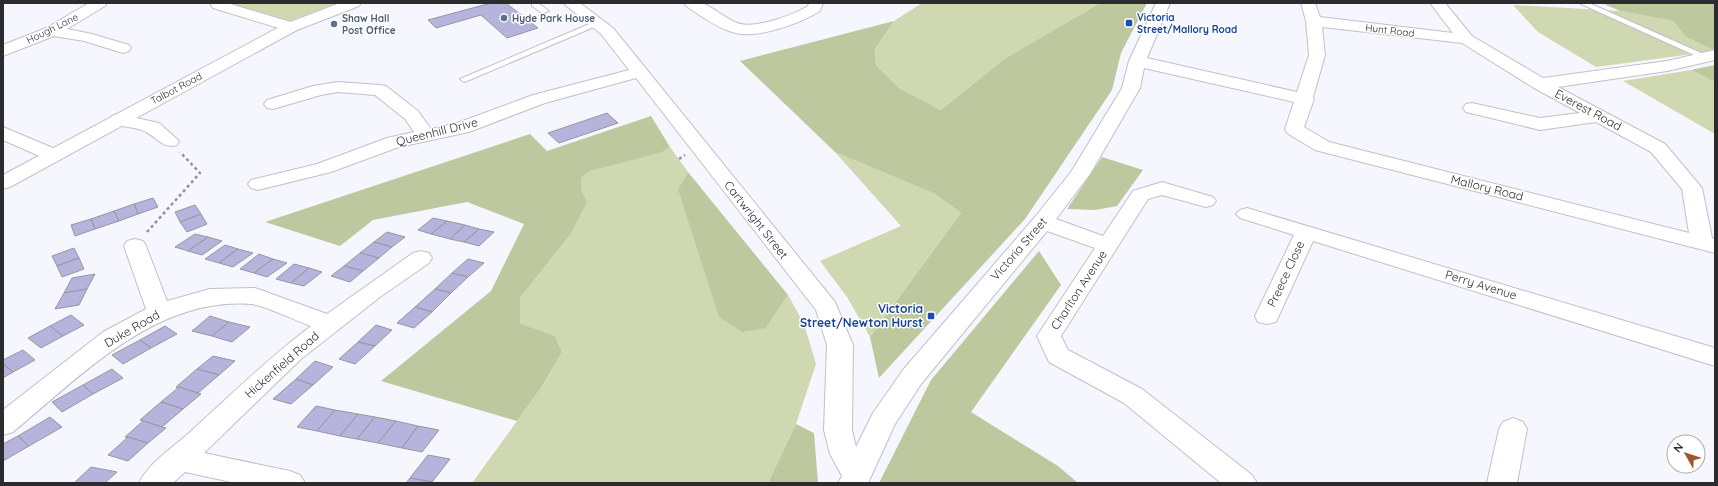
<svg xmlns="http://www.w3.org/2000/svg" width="1718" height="486" font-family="Quicksand,sans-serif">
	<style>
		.green { fill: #cfd8b1 }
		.forest { fill: #bec89f }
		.building { fill: #b6b3dc; stroke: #97979e }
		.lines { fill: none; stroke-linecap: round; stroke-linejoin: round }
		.lane-casing { stroke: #c1c0c8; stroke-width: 2 }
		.street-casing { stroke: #c1c0c8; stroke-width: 2 }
		.secondary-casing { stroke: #c1c0c8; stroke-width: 2 }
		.path { stroke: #919197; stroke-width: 2.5; stroke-dasharray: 3 3; stroke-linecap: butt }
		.lane { fill: #fff; fill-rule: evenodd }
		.street { fill: #fff; fill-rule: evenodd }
		.secondary { fill: #fff; fill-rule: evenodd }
		.service-dot { fill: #5c6f8a; stroke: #fff; stroke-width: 1.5 }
		.transit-dot { fill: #1a4fb4; stroke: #fff; stroke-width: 1.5 }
		.labels { text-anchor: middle; stroke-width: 3; stroke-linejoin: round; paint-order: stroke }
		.far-transit-label { font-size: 10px; font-weight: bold; fill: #164399; stroke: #fff; text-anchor: start }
		.far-service-label { font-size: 10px; font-weight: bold; fill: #4e5e75; stroke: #fff; text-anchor: start }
		.far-street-label { font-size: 10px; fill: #2c2c2f; stroke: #fff }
		.street-label { font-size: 12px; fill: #2c2c2f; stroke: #fff }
		.transit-label { font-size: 12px; font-weight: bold; fill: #164399; stroke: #fff; text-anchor: end }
	</style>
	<rect width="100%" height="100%" fill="#f6f6fe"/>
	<g class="green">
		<polygon points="228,3 337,3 290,21"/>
		<polygon points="922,3 1100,3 1004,59 941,110 899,88 876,65 875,49 894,21"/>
		<polygon points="1513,5 1620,11 1673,21 1686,37 1715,51 1596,67 1538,32"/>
		<polygon points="1691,70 1715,82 1715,134 1623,81"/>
		<polygon points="670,147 688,172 678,189 766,328 788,295 804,324 816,364 796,424 768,483 472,483 541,388 562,352 555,336 520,323 520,298 570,235 582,192 581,178 590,171 661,153"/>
		<polygon points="835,152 935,194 961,213 870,337 847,297 820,261 901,226"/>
	</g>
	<g class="forest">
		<polygon points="1100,3 1147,3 1121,53 1112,90 1025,219 879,378 870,337 961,213 935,194 835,152 740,61 894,21 875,49 876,65 899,88 941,110 1004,59"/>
		<polygon points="1602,3 1715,3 1715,51 1686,37 1673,21 1620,11"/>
		<polygon points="1715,65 1715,82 1691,70"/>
		<polygon points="651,116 670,147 661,153 590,171 581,178 582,192 587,202 570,235 520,298 520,323 555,336 562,352 541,388 517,421 381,381 491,291 524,224 467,202 373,220 340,246 265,222 530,134 547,151"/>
		<polygon points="1102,157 1143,170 1117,206 1095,210 1067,209"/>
		<polygon points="688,172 788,295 766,328 742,332 719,317 678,189"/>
		<polygon points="1039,251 1061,285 971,412 1058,466 1078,483 879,483 931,380"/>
		<polygon points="796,424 814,433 818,483 768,483"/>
	</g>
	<g class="building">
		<polygon points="491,3 506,3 538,28 507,38 481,15 436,28 428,20"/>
		<polygon points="607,113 618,123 559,143 548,133"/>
		<polygon points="153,198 158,207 138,214 134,204"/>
		<polygon points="134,204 138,214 119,221 114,211"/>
		<polygon points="195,205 201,214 180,222 175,212"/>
		<polygon points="114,211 119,221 95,229 91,219"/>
		<polygon points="201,214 207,224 187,232 180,222"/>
		<polygon points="433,218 447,221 431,234 418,230"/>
		<polygon points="91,219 95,229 75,236 71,225"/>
		<polygon points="447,221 465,225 450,239 431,234"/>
		<polygon points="465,225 479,229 464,242 450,239"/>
		<polygon points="479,229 494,232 479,246 464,242"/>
		<polygon points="387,232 405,237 392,247 374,242"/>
		<polygon points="195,234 208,237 188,251 175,247"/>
		<polygon points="208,237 222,241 202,255 188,251"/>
		<polygon points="374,242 392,247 379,258 360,253"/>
		<polygon points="225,245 238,249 219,263 205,259"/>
		<polygon points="74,248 79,258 57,266 52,256"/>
		<polygon points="238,249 253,253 233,267 219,263"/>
		<polygon points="360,253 379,258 363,271 344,266"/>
		<polygon points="259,254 273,259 254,273 240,269"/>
		<polygon points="79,258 84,269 62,277 57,266"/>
		<polygon points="273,259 287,263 267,277 254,273"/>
		<polygon points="468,259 484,263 468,277 452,273"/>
		<polygon points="294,264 309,268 291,283 276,279"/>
		<polygon points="344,266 363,271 350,282 331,276"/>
		<polygon points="309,268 322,272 304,286 291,283"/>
		<polygon points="452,273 468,277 451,293 435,289"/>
		<polygon points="95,274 87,289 64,293 72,278"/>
		<polygon points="87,289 79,305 55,309 64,293"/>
		<polygon points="435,289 451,293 432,312 415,307"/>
		<polygon points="415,307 432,312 414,328 397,323"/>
		<polygon points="71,315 84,325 63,336 50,326"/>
		<polygon points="210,316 229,322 212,336 192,331"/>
		<polygon points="229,322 250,327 232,342 212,336"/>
		<polygon points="376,325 392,330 375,346 358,342"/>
		<polygon points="50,326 63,336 41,348 28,338"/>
		<polygon points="165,326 177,334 151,348 140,340"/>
		<polygon points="140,340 151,348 123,364 112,355"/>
		<polygon points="358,342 375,346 355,364 339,359"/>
		<polygon points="23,350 35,360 13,372 3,364 3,360"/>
		<polygon points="213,356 235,361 219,375 197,369"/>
		<polygon points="315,361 333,367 313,385 296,379"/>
		<polygon points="3,364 13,372 3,378"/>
		<polygon points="112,369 123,378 93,394 83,385"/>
		<polygon points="197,369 219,375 198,393 176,387"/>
		<polygon points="296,379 313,385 291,404 273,399"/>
		<polygon points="83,385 93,394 62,412 52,402"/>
		<polygon points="179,387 201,394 183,409 161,402"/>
		<polygon points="161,402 183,409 162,427 140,420"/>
		<polygon points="316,406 335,410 317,431 297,427"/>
		<polygon points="335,410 358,414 340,436 317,431"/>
		<polygon points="358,414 375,417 357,439 340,436"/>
		<polygon points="50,417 62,427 29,446 18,436"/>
		<polygon points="375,417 396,421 378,443 357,439"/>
		<polygon points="143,421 162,427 166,428 148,443 125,437"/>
		<polygon points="396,421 418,426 402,448 378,443"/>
		<polygon points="418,426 439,430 422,452 402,448"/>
		<polygon points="18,436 29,446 3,461 3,444"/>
		<polygon points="128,437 148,443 128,461 108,455"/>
		<polygon points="428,455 450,459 432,482 410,478"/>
		<polygon points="91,467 117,472 105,483 74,483"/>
		<polygon points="410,478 432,482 406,483"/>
	</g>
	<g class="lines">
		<g class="lane-casing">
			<g id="lane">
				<polygon points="532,3 538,3 549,11 542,13 532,6"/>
				<polygon points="1579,3 1589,3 1710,57 1709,59 1703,59"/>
				<polygon points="594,22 601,24 467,81 464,82 460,79"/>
			</g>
		</g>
		<g class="street-casing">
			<g id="street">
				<polygon points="89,3 107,3 105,6 67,29 92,34 129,45 131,48 129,51 123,53 84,41 54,36 3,56 3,45 46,28"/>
				<polygon points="212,3 227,3 297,24 299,27 297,30 285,30 213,8 211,5"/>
				<path d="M563,3H580L613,28L835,302L853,345L852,430L856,447L873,413L903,370L1035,217L1071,172L1122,88L1129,61L1156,3H1170L1147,58L1297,92L1309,55L1306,21L1301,3H1315L1320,17L1453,33L1430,3H1445L1472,36L1543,78L1667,61L1715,50V60L1667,71L1558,87L1665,144L1702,188L1712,238L1715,239V253L1315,150L1287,133L1285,129L1294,102L1144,68L1140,88L1090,174L1056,219L1103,236L1133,191L1162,182L1213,197L1216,201L1213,205L1206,207L1162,195L1148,199L1061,336L1068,350L1142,389L1252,475L1257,483H1221L1124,403L1049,362L1037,336L1095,248L1047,231L921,384L895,424L868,483H838L842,476L830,454L824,430L827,345L816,310L636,78L545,103L469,132L399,147L331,172L258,190L251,188L248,184L251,180L317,164L387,138L414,132L405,119L375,95L338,92L321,95L273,109L267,108L264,104L267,100L313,86L338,82L380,85L386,86L418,111L431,129L457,123L533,95L629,70L601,34ZM1322,27L1462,43L1534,88L1580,113L1540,118L1472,103L1466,104L1463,108L1466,112L1540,130L1596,122L1651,152L1682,189L1689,233L1329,142L1304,127L1314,99L1313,97L1325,55Z"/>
				<path d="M684,3C689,3 697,2 702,3C714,8 725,18 737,23C754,30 793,15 808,6L809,3H823L820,11C799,24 756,40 732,32C715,27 700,15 686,6Z"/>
				<path d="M118,114L159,123L179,141L177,145C162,149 158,138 146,132C137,127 122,127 112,124L109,120L112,116Z"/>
				<polygon points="3,127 60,151 63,155 60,159 53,161 46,159 3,140"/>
				<polygon points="1247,208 1715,348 1715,366 1313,241 1276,322 1267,324 1258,322 1255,316 1294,235 1240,218 1236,214 1240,210"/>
				<path d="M135,239L143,241L146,246L167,301L210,289L255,288L327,314L413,253L421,251L429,253L432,258L429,263L380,297L301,359L204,453L290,471L300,475L305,483H236L185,472L173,483H139C149,463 172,448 189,433C229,397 267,359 311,326C297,321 263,305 251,304C155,297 81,376 13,432L3,435V410L103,332L146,309L124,246L127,241Z"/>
				<polygon points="1513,418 1523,422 1527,429 1517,483 1487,483 1499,429 1503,422"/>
			</g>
		</g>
		<g class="secondary-casing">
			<polygon id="secondary" points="340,3 361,3 359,6 297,30 10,187 3,189 3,175 285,24"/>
		</g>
		<g class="path">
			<polyline points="679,159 685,155"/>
			<polyline points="147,232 200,173 180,152"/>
		</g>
		<use href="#lane" class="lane"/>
		<use href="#street" class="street"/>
		<use href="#secondary" class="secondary"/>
	</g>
	<g class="service-dot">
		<circle cx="504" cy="18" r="4"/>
		<circle cx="334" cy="24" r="4"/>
	</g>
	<g class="transit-dot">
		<rect x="1125" y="19" width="8" height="8" rx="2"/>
		<rect x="927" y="312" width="8" height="8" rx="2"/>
	</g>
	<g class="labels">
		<g class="far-transit-label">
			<text x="1137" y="21">Victoria<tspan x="1137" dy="12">Street/Mallory Road</tspan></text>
		</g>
		<g class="far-service-label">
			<text x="342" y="22">Shaw Hall<tspan x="342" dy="12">Post Office</tspan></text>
			<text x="512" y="22">Hyde Park House</text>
		</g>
		<g class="far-street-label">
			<text transform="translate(52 28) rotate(-26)" y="4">Hough Lane</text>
			<text transform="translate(1390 30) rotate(7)" y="4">Hunt Road</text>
			<text transform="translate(176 88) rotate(-28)" y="4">Talbot Road</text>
		</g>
		<g class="street-label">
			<text transform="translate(1588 110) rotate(28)" y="4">Everest Road</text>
			<text transform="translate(437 132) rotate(-14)" y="4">Queenhill Drive</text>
			<text transform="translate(1487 188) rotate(14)" y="4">Mallory Road</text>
			<text transform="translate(756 220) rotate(52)" y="4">Cartwright Street</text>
			<text transform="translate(1019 249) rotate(-49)" y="4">Victoria Street</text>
			<text transform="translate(1286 274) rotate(-65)" y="4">Preece Close</text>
			<text transform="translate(1481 285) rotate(17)" y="4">Perry Avenue</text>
			<text transform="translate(1079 290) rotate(-57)" y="4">Charlton Avenue</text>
			<text transform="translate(132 329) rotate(-30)" y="4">Duke Road</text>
			<text transform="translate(282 365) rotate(-41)" y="4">Hickenfield Road</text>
		</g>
		<g class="transit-label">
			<text x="923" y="313">Victoria<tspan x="923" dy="14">Street/Newton Hurst</tspan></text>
		</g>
	</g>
	<rect width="1718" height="486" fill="none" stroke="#2c2c2f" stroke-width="8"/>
	<g transform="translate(1686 454) rotate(309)"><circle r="19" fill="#ffffff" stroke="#ababac"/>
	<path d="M0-3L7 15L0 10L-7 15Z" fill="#9d572d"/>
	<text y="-6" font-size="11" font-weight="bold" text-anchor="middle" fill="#2c2c2f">N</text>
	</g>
</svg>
